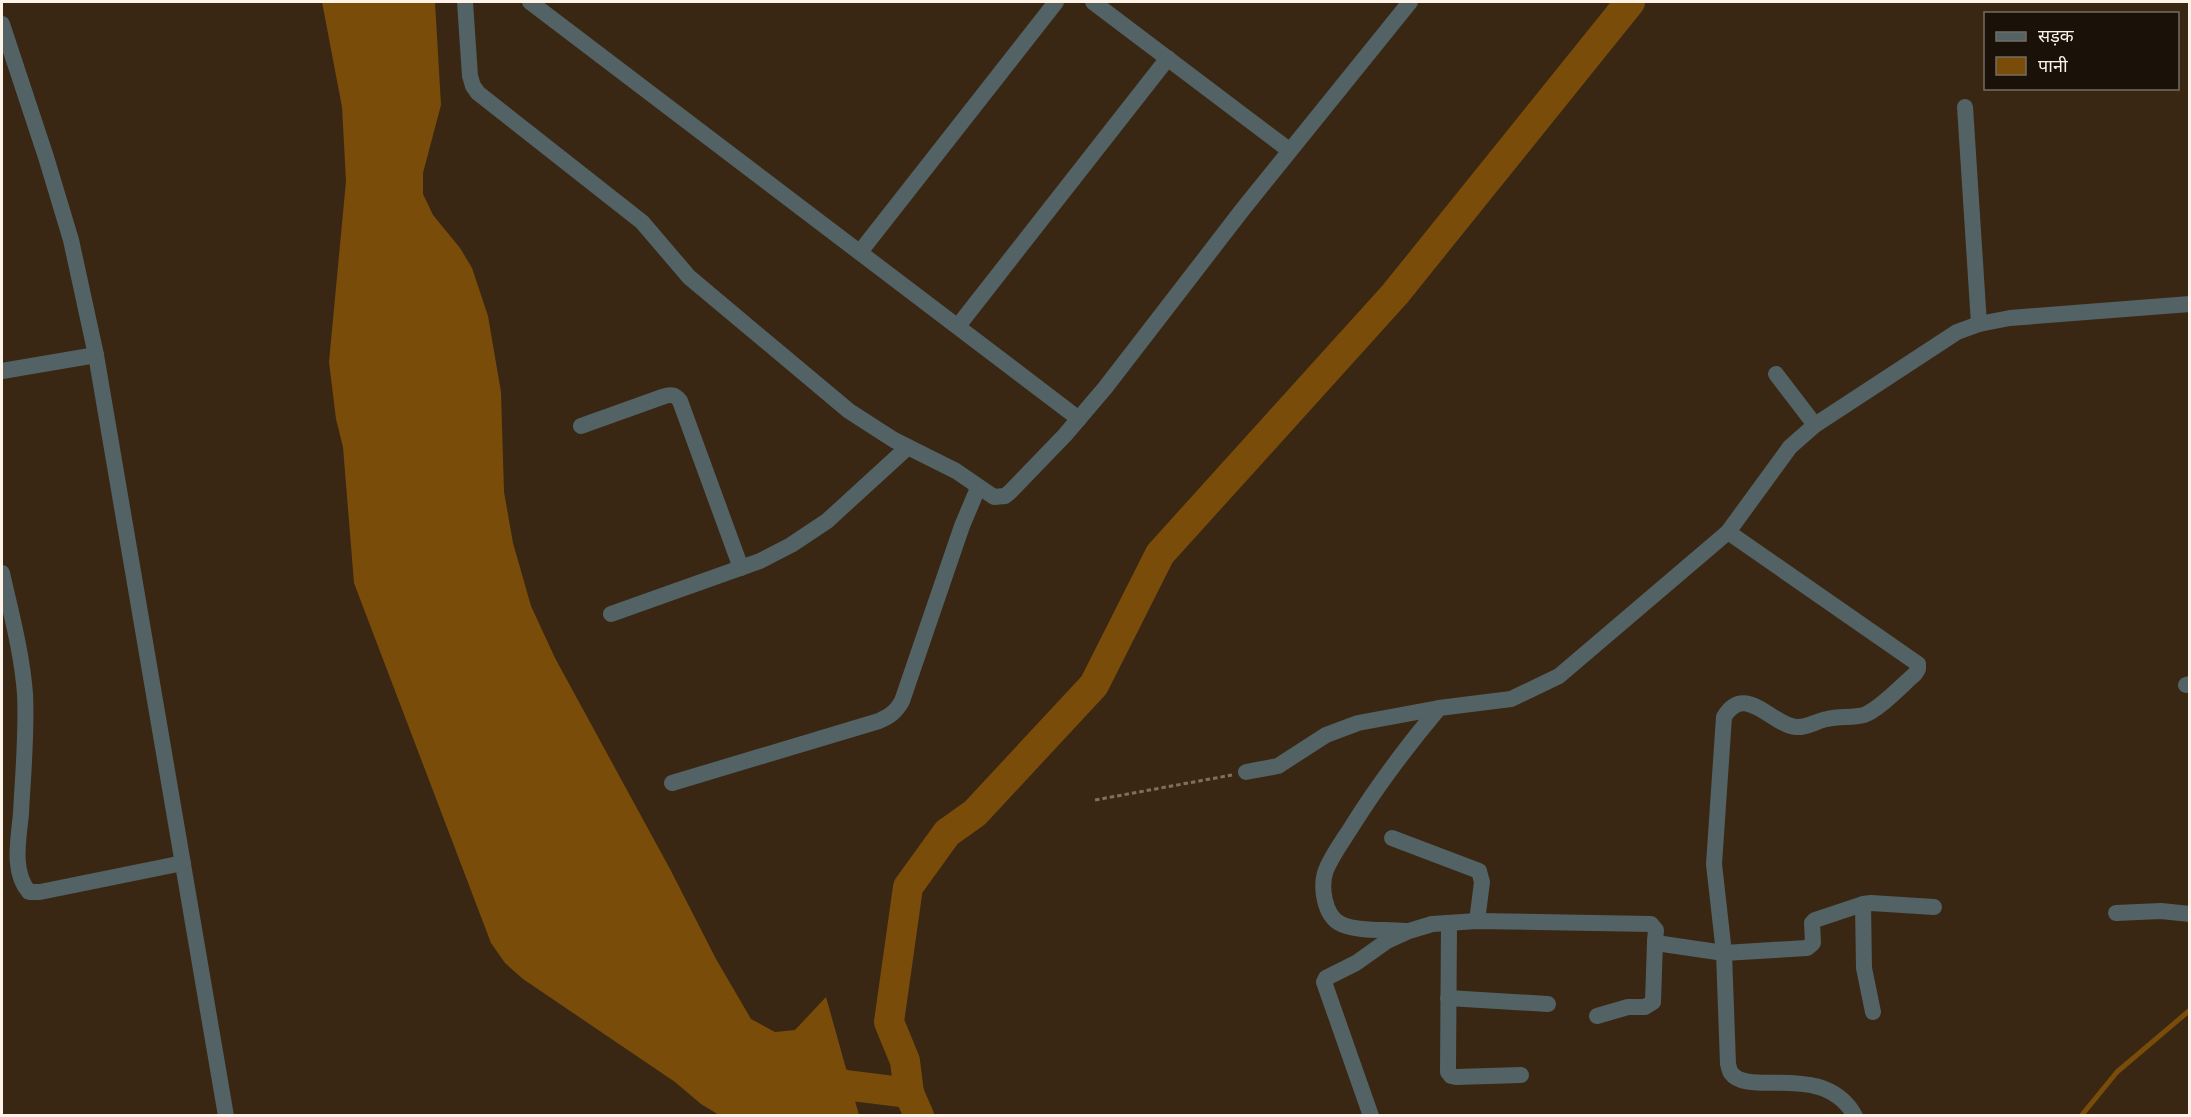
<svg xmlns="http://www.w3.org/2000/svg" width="2191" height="1117" font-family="Literata,'Noto Sans Devanagari',serif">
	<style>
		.water { fill: #7a4c0a }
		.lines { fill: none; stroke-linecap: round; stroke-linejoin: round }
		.stream { stroke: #7a4c0a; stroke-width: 5 }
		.river { stroke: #7a4c0a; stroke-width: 30 }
		.path { stroke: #7f6f5e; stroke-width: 3; stroke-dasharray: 4.5 3; stroke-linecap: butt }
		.minor { stroke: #536264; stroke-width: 16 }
	</style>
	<rect width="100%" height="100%" fill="#392713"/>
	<polygon class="water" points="322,2 435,2 441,105 423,173 423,194 433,215 460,248 472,268 488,316 501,392 504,492 513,543 531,606 555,658 670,869 716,959 751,1019 775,1032 795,1030 826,997 859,1115 719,1115 701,1104 675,1082 523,979 505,963 491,943 354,583 343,447 336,419 329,362 346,181 342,107"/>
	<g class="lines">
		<polyline class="stream" points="2081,1116 2117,1072 2190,1010"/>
		<g class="river">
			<polyline points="811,1073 845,1085 909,1093"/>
			<polyline points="919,1116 909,1093 905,1061 889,1022 908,887 947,833 975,813 1094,685 1160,554 1395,294 1630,2"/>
		</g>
		<polyline class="path" points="1095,800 1232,775"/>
		<g class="minor">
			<polyline points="465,2 470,76 473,86 478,93 642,222 689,277 849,411 894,440 956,471 994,497 1005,496 1010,492 1065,435 1105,388 1243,209 1410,2"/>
			<polyline points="530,2 1079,419"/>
			<polyline points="1093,2 1289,150"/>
			<polyline points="2,24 46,157 71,240 96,355 226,1116"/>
			<polyline points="1965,107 1979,324"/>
			<polyline points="860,252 1056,2"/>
			<polyline points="958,326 1168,58"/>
			<polyline points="2,371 96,355"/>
			<polyline points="1776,374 1815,425"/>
			<path d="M581,426L662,397C671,394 675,394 680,401L741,568"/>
			<path d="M1728,532L1918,664V669L1915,674C1902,685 1880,709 1864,715C1852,718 1839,716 1827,719C1816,721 1807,728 1796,727C1772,725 1745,682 1724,717L1714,864L1724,953L1728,1064C1729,1067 1729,1070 1731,1073C1749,1098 1824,1060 1855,1116"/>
			<path d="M2,573C11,613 22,653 25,694C27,733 23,774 21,813C19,838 11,871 29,892H40L183,863"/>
			<polyline points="611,614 760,561 791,545 827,521 908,447"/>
			<polyline points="2186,685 2190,684"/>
			<polyline points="1246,772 1278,766 1326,735 1358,723 1439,708 1511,699 1559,676 1728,532 1790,447 1815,425 1957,332 1979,324 2010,318 2190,304"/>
			<path d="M672,783L879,721C890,716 896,712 902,701L962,526L978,488"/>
			<polyline points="1392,838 1479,871 1482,882 1477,921"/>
			<polyline points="1863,904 1864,968 1873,1012"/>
			<polyline points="2116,913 2161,911 2190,914"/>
			<polyline points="1449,923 1448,1072 1451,1076 1456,1077 1521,1075"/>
			<path d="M1405,931C1386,929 1359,932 1341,924C1324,916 1320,886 1326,870C1333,853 1345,838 1354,823C1380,782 1408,745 1439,708"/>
			<polyline points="1448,998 1548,1004"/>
			<polyline points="1597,1016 1628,1007 1645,1007 1653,1002 1655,942"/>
			<polyline points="1371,1116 1324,982 1326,978 1356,963 1387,941 1409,931 1432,924 1477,921 1651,924 1656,930 1655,941 1656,943 1724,953 1807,948 1813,943 1812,923 1815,920 1863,904 1871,903 1934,907"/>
		</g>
	</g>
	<rect width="2191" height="1117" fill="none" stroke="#fff3e7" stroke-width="6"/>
	<rect x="1984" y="12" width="195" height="78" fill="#1a1209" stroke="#766c62" stroke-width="1.5"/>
	<rect x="1996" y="32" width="30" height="9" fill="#536264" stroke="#766c62" stroke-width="1.5"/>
	<text x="2038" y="42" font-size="18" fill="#fff3e7">सड़क</text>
	<rect x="1996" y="57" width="30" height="18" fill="#7a4c0a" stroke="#766c62" stroke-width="1.5"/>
	<text x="2038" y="72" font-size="18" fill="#fff3e7">पानी</text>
</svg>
